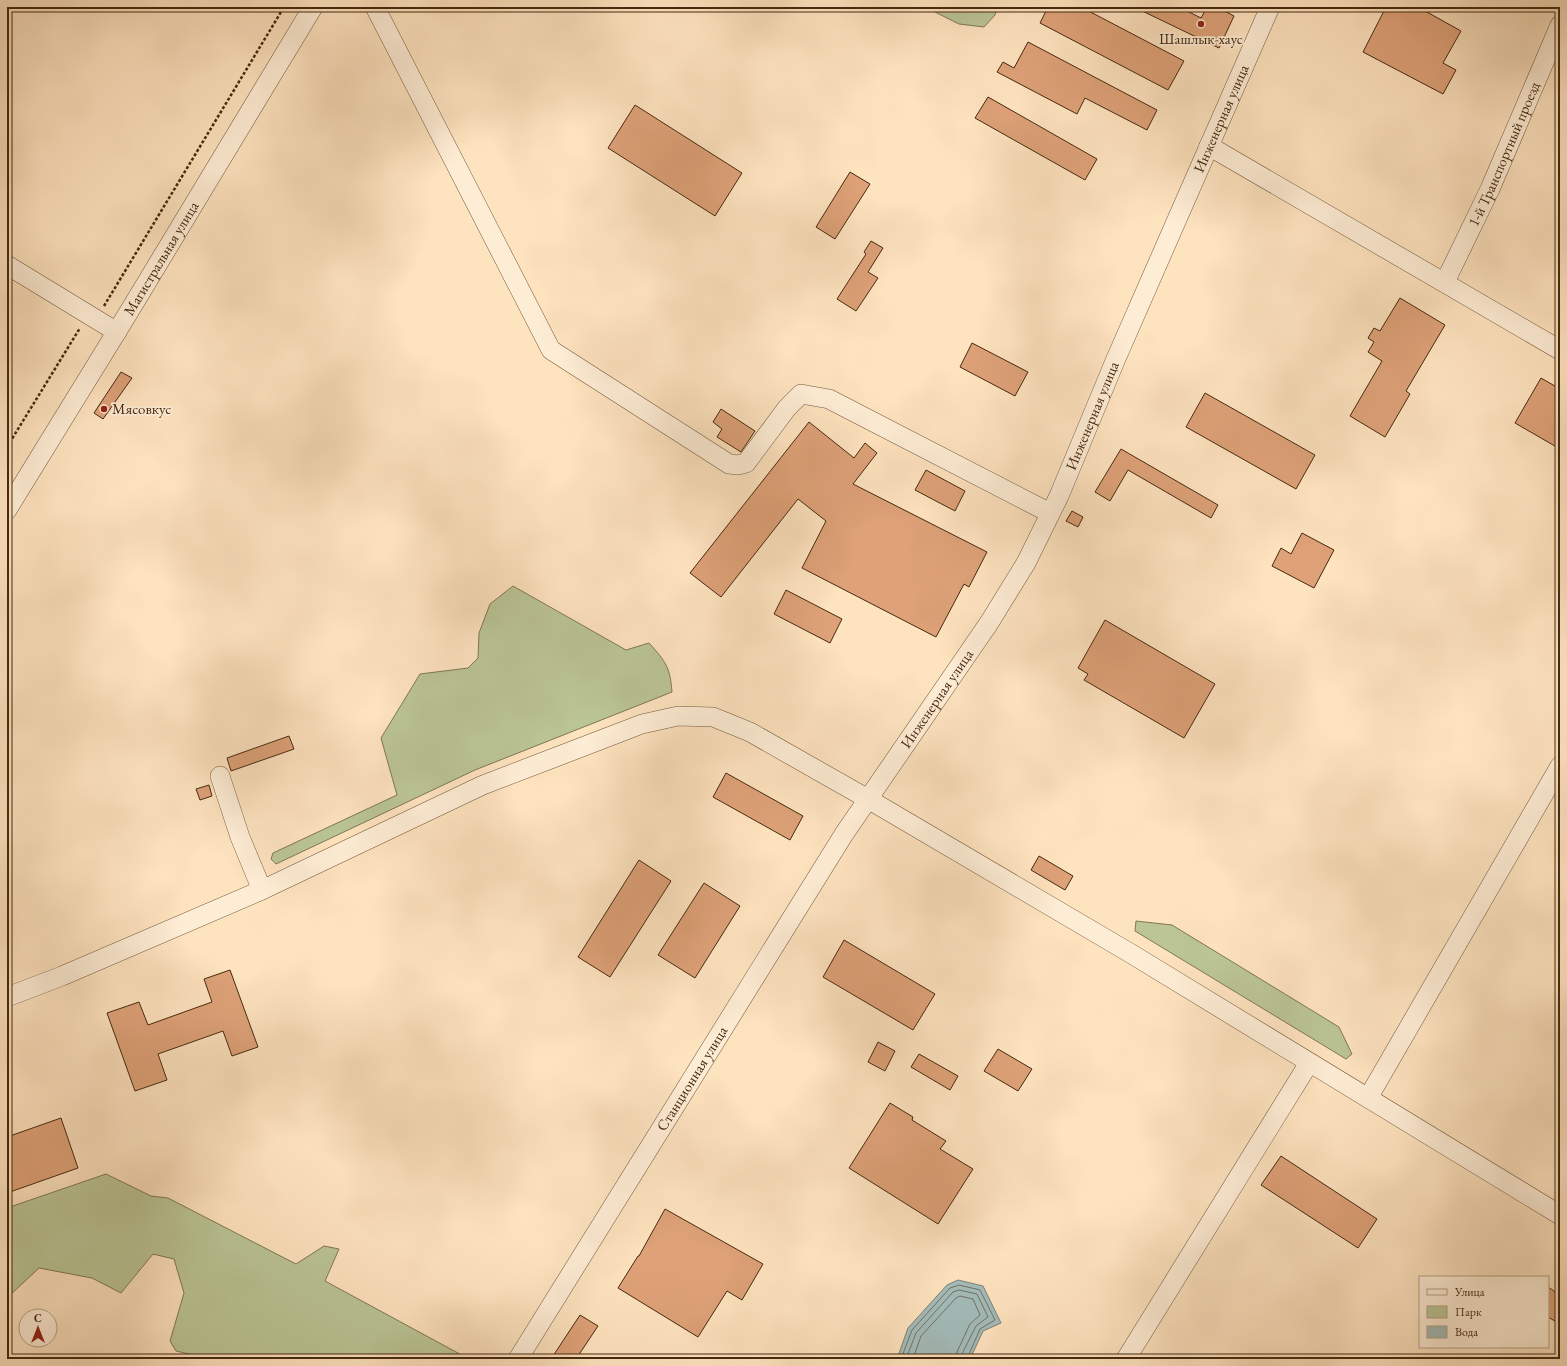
<svg xmlns="http://www.w3.org/2000/svg" width="1567" height="1366" font-family="'EB Garamond',serif">
	<style>
		.green { fill: #bbc596; stroke: #807753 }
		.water { fill: #a3bcba; stroke: #7d8176 }
		.lines { fill: none; stroke-linecap: round; stroke-linejoin: round }
		.shore { stroke: #747265; stroke-width: 1 }
		.building { fill: #dea178; stroke: #452910 }
		.minor-casing { stroke: #73583c; stroke-width: 20 }
		.path { stroke: #452910; stroke-width: 2.5; stroke-dasharray: 3 2; stroke-linecap: butt }
		.minor { stroke: #feedd5; stroke-width: 19 }
		.poi-dot { fill: #8f2418; stroke: #feedd5; stroke-width: 1.5 }
		.labels { text-anchor: middle; stroke-width: 3.5; stroke-linejoin: round; paint-order: stroke }
		.poi-label { font-size: 15px; fill: #452910; stroke: #feedd5 }
		.street-label { font-size: 15px; fill: #452910; stroke: #feedd5 }
	</style>
	<rect width="100%" height="100%" fill="#fee3bf"/>
	<filter id="stains"><feTurbulence type="fractalNoise" baseFrequency=".005" numOctaves="4"/><feColorMatrix values="0 0 0 0 .2 0 0 0 0 .09 0 0 0 0 .02 0 0 0 .5 -.17"/></filter>
	<radialGradient id="worn" r=".72"><stop offset=".6" stop-color="#630" stop-opacity="0"/><stop offset="1" stop-color="#630" stop-opacity=".3"/></radialGradient>
	<g class="green">
		<polygon points="935,7 997,7 995,15 984,27 959,24 935,12"/>
		<path d="M513,586L626,650L649,643C666,662 670,667 672,692L475,770L276,864L271,859L273,853L397,795L381,738L420,674L468,668L478,658L479,633L490,604Z"/>
		<polygon points="1136,921 1172,925 1339,1027 1352,1054 1346,1059 1135,931"/>
		<polygon points="106,1174 151,1196 168,1198 296,1264 324,1246 339,1249 325,1281 469,1359 210,1359 176,1351 170,1341 184,1293 174,1259 153,1254 121,1293 92,1278 39,1268 7,1298 7,1208"/>
	</g>
	<polygon class="water" points="958,1280 983,1286 1001,1323 983,1331 971,1357 962,1359 897,1359 908,1328 947,1285"/>
	<g class="lines">
		<g class="shore">
			<polyline points="901,1359 912,1330 950,1288 959,1285 980,1290 995,1320 980,1329 967,1359"/>
			<polyline points="906,1359 916,1333 953,1292 959,1290 977,1294 988,1317 976,1326 962,1354 962,1359"/>
			<polyline points="913,1359 921,1336 956,1298 960,1296 973,1299 980,1315 970,1324 957,1352 956,1359"/>
		</g>
	</g>
	<g class="building">
		<polygon points="1048,7 1081,7 1184,61 1168,90 1040,23"/>
		<polygon points="1134,7 1179,7 1201,18 1207,7 1217,7 1234,16 1219,48"/>
		<polygon points="1386,7 1418,7 1461,31 1443,63 1456,70 1443,94 1363,52"/>
		<polygon points="1028,42 1157,110 1147,130 1085,98 1077,114 997,72 1003,62 1014,68"/>
		<polygon points="988,97 1097,159 1085,180 975,118"/>
		<polygon points="635,105 742,173 715,216 608,148"/>
		<polygon points="850,172 870,184 835,239 816,227"/>
		<polygon points="871,241 883,248 868,272 878,278 856,311 837,299 866,254 864,252"/>
		<polygon points="1400,298 1445,325 1406,391 1410,394 1385,437 1350,416 1382,361 1368,352 1374,342 1368,338 1374,328 1380,331"/>
		<polygon points="972,343 1028,372 1015,396 960,367"/>
		<polygon points="121,372 132,378 103,419 94,413"/>
		<polygon points="1541,378 1560,389 1560,449 1515,423"/>
		<polygon points="1205,393 1315,455 1296,489 1186,427"/>
		<polygon points="721,409 755,431 741,452 717,437 722,429 713,422"/>
		<polygon points="809,422 854,458 865,443 877,453 853,484 987,552 969,587 964,584 936,637 802,568 826,521 798,499 721,597 690,573"/>
		<polygon points="1121,449 1218,505 1211,518 1128,470 1110,501 1095,492"/>
		<polygon points="926,470 965,491 955,511 915,490"/>
		<polygon points="1072,511 1083,517 1078,527 1066,521"/>
		<polygon points="1302,533 1334,550 1314,588 1272,566 1281,548 1291,554"/>
		<polygon points="786,590 842,619 830,643 774,614"/>
		<polygon points="1105,620 1215,684 1184,738 1084,680 1088,674 1078,668"/>
		<polygon points="289,736 294,749 231,771 227,758"/>
		<polygon points="726,773 803,816 790,840 713,797"/>
		<polygon points="209,785 212,796 200,800 196,789"/>
		<polygon points="1039,856 1073,876 1065,890 1031,870"/>
		<polygon points="639,860 671,881 610,977 578,957"/>
		<polygon points="704,883 740,906 695,978 658,955"/>
		<polygon points="844,940 935,994 913,1030 823,977"/>
		<polygon points="230,970 258,1047 232,1056 223,1031 158,1054 167,1080 135,1091 107,1013 139,1002 148,1025 212,1002 204,979"/>
		<polygon points="878,1042 895,1051 885,1071 868,1062"/>
		<polygon points="998,1049 1032,1069 1018,1091 984,1071"/>
		<polygon points="919,1054 958,1076 950,1090 911,1067"/>
		<polygon points="890,1103 913,1117 912,1120 946,1141 940,1149 973,1169 938,1224 849,1168"/>
		<polygon points="61,1118 78,1168 7,1193 7,1137"/>
		<polygon points="1281,1156 1377,1219 1358,1248 1261,1185"/>
		<polygon points="665,1209 763,1264 742,1300 727,1291 698,1337 618,1288 638,1256 639,1256"/>
		<polygon points="1548,1287 1560,1295 1560,1324 1548,1317"/>
		<polygon points="580,1315 598,1326 576,1359 551,1359"/>
	</g>
	<g class="lines">
		<g class="minor-casing">
			<g id="minor">
				<polyline points="375,7 551,350 729,464 738,465 746,463 787,408 801,394 829,399 1050,513"/>
				<polyline points="1209,146 1560,350"/>
				<polyline points="7,265 117,332"/>
				<path id="s1" d="M1445,282L1490,189L1560,25"/>
				<path id="s2" d="M7,510L127,315L313,7"/>
				<polyline points="220,776 240,837 262,890"/>
				<polyline points="7,997 62,976 262,890 483,785 642,724 678,716 713,717 750,732 868,799 1130,953 1560,1215"/>
				<polyline points="1368,1098 1560,766"/>
				<path id="s3" d="M518,1359L844,834L989,623L1026,563L1059,496L1115,361L1270,7"/>
				<polyline points="1126,1359 1309,1063"/>
			</g>
		</g>
		<g class="path">
			<polyline points="104,306 284,7"/>
			<polyline points="7,447 80,328"/>
		</g>
		<use href="#minor" class="minor"/>
	</g>
	<g class="poi-dot">
		<circle cx="1201" cy="24" r="4"/>
		<circle cx="104" cy="409" r="4"/>
	</g>
	<g class="labels">
		<g class="poi-label">
			<text x="1201" y="44">Шашлык-хаус</text>
			<text x="112" y="414" text-anchor="start">Мясовкус</text>
		</g>
		<g class="street-label">
			<text dy="5" stroke="none"><textPath href="#s3" startOffset="1430">Инженерная улица</textPath></text>
			<text dy="5" stroke="none"><textPath href="#s1" startOffset="141">1-й Транспортный проезд</textPath></text>
			<text dy="5" stroke="none"><textPath href="#s2" startOffset="295">Магистральная улица</textPath></text>
			<text dy="5" stroke="none"><textPath href="#s3" startOffset="1106">Инженерная улица</textPath></text>
			<text dy="5" stroke="none"><textPath href="#s3" startOffset="782">Инженерная улица</textPath></text>
			<text dy="5" stroke="none"><textPath href="#s3" startOffset="330">Станционная улица</textPath></text>
		</g>
	</g>
	<rect width="1567" height="1366" fill="none" stroke="#fee3bf" stroke-width="24"/>
	<rect x="8" y="8" width="1551" height="1350" fill="none" stroke="#452910" stroke-width="2"/>
	<rect x="12" y="12" width="1543" height="1342" fill="none" stroke="#452910"/>
	<rect x="1419" y="1276" width="130" height="72" fill="#feedd5" stroke="#b49f86"/>
	<rect x="1427" y="1289" width="20" height="6" fill="#feedd5" stroke="#b49f86"/>
	<text x="1455" y="1296" font-size="12" fill="#452910">Улица</text>
	<rect x="1427" y="1306" width="20" height="12" fill="#bbc596" stroke="#b49f86"/>
	<text x="1455" y="1316" font-size="12" fill="#452910">Парк</text>
	<rect x="1427" y="1326" width="20" height="12" fill="#a3bcba" stroke="#b49f86"/>
	<text x="1455" y="1336" font-size="12" fill="#452910">Вода</text>
	<g transform="translate(38 1328)"><circle r="19" fill="#feedd5" stroke="#b49f86"/>
	<path d="M0-3L7 15L0 10L-7 15Z" fill="#8f2418"/>
	<text y="-6" font-size="11" font-weight="bold" text-anchor="middle" fill="#452910">С</text>
	</g>
	<rect width="100%" height="100%" filter="url(#stains)"/>
	<rect width="100%" height="100%" fill="url(#worn)"/>
</svg>
